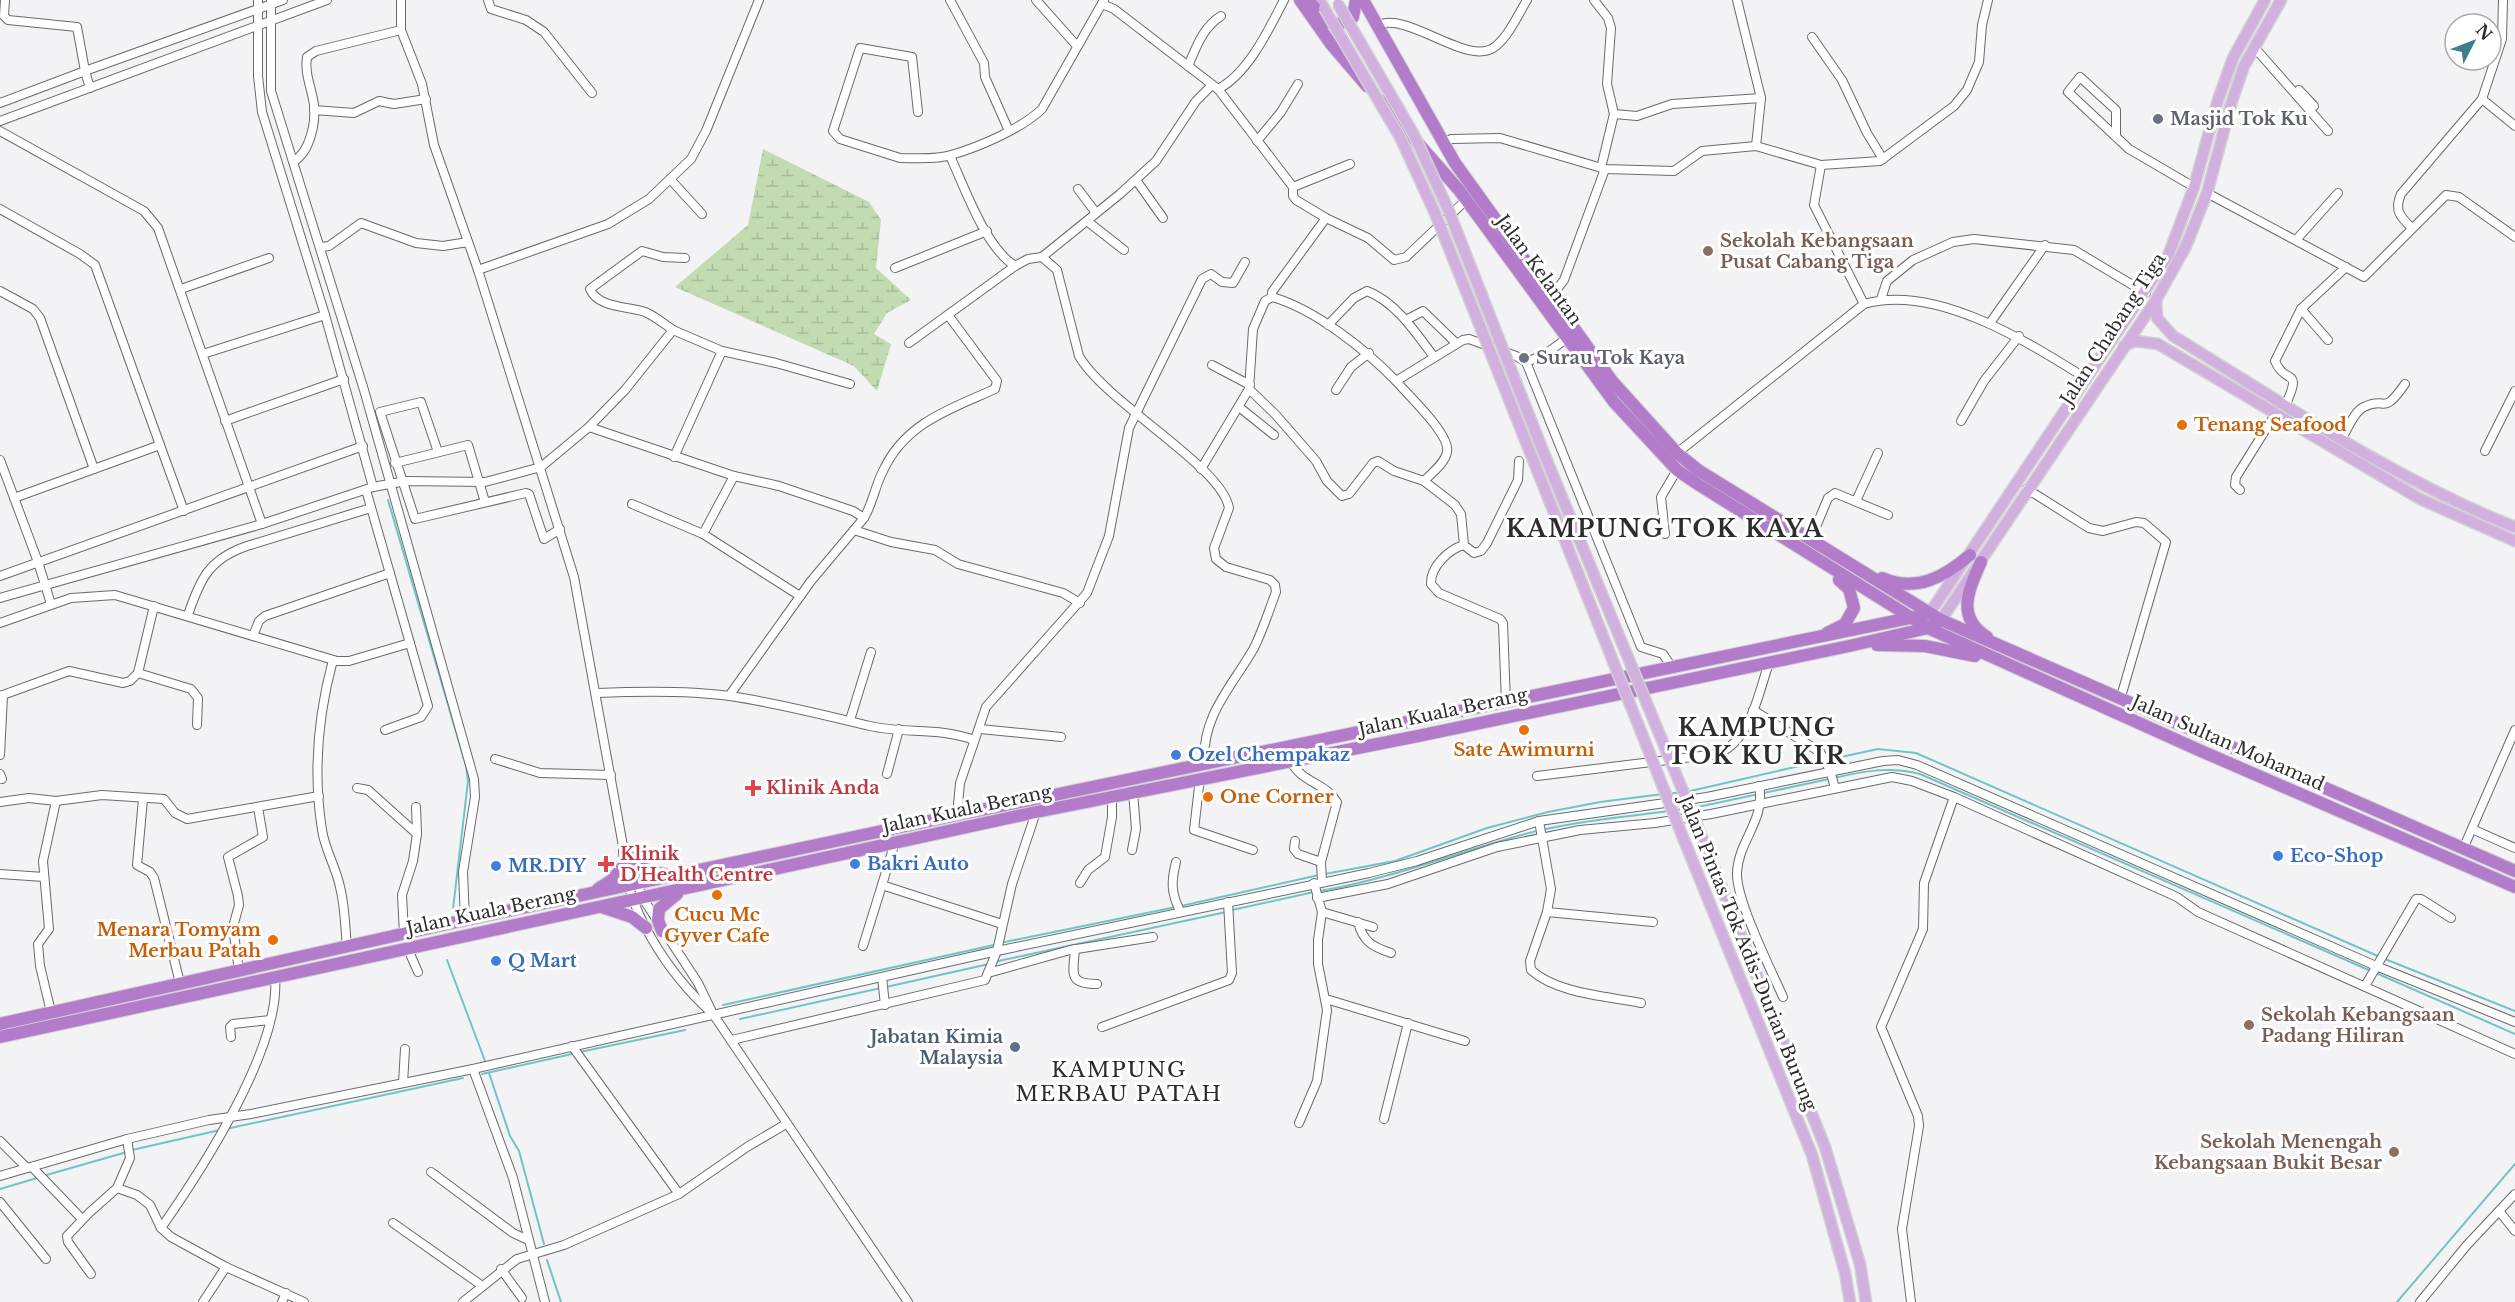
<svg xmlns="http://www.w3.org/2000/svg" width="2515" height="1302" font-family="'Libre Baskerville',serif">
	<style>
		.wetland { fill: url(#wetland-marsh) }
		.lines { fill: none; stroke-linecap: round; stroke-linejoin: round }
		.stream { stroke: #71c4c5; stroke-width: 2 }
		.minor-casing { stroke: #6a696c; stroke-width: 10 }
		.major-casing { stroke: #d1d1d1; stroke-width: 13 }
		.highway-casing { stroke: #d1d1d1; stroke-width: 14 }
		.minor { stroke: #fff; stroke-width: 8 }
		.major { stroke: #d1b0e0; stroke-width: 10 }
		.highway { stroke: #b37ccb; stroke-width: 12 }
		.major-bridge-casing { stroke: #d1d1d1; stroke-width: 13; stroke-linecap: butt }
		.major-bridge { stroke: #d1b0e0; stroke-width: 10 }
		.worship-dot { fill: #6b7280; stroke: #fff; stroke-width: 2 }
		.education-dot { fill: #8d6e63; stroke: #fff; stroke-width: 2 }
		.food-dot { fill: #e8710a; stroke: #fff; stroke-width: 2 }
		.shop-dot { fill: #3f7fe0; stroke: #fff; stroke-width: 2 }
		.health-dot { fill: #e0444e; stroke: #fff; stroke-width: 2 }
		.service-dot { fill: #5c6f8a; stroke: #fff; stroke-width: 2 }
		.labels { text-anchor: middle; stroke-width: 6; stroke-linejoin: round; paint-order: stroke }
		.worship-label { font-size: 18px; font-weight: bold; fill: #5b616d; stroke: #fff; text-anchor: start }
		.education-label { font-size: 18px; font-weight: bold; fill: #785e54; stroke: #fff; text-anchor: start }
		.street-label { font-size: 18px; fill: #2d2d2e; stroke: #fff }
		.food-label { font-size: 18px; font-weight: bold; fill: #c56008; stroke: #fff; text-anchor: start }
		.shop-label { font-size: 18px; font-weight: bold; fill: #366cbe; stroke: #fff; text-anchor: start }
		.health-label { font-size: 18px; font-weight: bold; fill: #be3a42; stroke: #fff; text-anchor: start }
		.service-label { font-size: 18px; font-weight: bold; fill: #4e5e75; stroke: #fff; text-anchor: end }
		.quarter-label { font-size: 21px; letter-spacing: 1.5px; fill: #2d2d2e; stroke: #fff }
		.district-label { font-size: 24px; font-weight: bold; letter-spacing: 1.5px; fill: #2d2d2e; stroke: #fff }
	</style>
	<defs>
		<pattern id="wetland-marsh" width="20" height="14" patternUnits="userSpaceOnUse" patternTransform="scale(1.5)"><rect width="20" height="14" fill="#c2dbb1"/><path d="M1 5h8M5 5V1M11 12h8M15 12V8" fill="none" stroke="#a7bc99"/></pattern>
	</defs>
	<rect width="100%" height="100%" fill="#f3f3f6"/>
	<polygon class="wetland" points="763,149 869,202 881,220 876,268 911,300 887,313 874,334 891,344 877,391 854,366 675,287 748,225"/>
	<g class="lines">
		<g class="stream">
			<polyline points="388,500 466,766 468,781 453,909"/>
			<polyline points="1827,760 1878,749 1916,753 2380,957"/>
			<path d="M1834,778C1864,771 1890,766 1920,774L2371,971"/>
			<polyline points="1686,792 1821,761"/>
			<polyline points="1669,794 1681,792"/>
			<polyline points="1693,808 1829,779"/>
			<polyline points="1675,810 1688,808"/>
			<polyline points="1325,874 1395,861 1487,828 1548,812 1600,802 1663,794"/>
			<path d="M1320,891C1384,880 1442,858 1504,840C1557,823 1614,818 1670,811"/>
			<polyline points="1181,906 1319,875"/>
			<polyline points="1232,910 1314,892"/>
			<polyline points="1005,942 1176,907"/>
			<polyline points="2385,959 2515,1011"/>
			<polyline points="447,960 485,1061"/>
			<polyline points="994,962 1226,912"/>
			<polyline points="2376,973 2515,1034"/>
			<polyline points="886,987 989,964"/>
			<polyline points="723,1005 994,945"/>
			<polyline points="740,1019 881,988"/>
			<polyline points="580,1052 685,1030"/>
			<polyline points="489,1073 510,1136 519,1151 544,1244"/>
			<polyline points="482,1074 572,1054"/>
			<polyline points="226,1129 463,1078"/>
			<polyline points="132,1150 220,1130"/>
			<polyline points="43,1176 127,1152"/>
			<polyline points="0,1189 37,1178"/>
			<polyline points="547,1260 561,1302"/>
			<polyline points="2397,1302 2515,1164"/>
		</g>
		<g class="minor-casing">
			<g id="minor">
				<polyline points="5,0 4,16 8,20 77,27 85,71 283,0"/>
				<polyline points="258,0 258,76 262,112 325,315 373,487"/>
				<polyline points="271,0 271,91 364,390 474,779 475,797 463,872 465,920"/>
				<path d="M401,0V30L422,84L434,145L478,270L574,577L623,846C622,906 670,976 713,1014"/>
				<polyline points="488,0 491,9 526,20 544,32 592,93"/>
				<polyline points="950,0 984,63 985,77 1009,131"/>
				<polyline points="1036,0 1077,46"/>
				<polyline points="1594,0 1608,18 1611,28 1607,84 1614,114 1601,168"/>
				<polyline points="1737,0 1761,98 1756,146"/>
				<path d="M1102,4L1114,9L1218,89C1248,74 1269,29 1284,0"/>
				<path d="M1378,25C1409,11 1469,69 1496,46C1509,35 1518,15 1527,0"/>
				<polyline points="1812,37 1842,80 1867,133 1883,159"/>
				<polyline points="2254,47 2328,131"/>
				<path d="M1188,66C1196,48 1203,27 1221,16"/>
				<polyline points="1218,89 1293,187 1293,196 1296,200 1326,218 1368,238 1394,260 1406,257 1466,200"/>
				<polyline points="2299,90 2314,106"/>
				<polyline points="2482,99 2515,126"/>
				<polyline points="0,103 85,71 90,88"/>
				<polyline points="314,110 354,113 379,101 394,104 426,99"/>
				<path d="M918,112L912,57L860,48L833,131L840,139L900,158C915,158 936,160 951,155C979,147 1021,129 1042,109L1104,0"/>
				<polyline points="1614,114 1637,116 1672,104 1761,98"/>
				<polyline points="0,121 327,0"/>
				<polyline points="0,131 144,211 158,228 262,524"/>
				<polyline points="2116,137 2116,110 2080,77 2068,92 2129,149 2194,187"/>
				<polyline points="1257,141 1281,112 1298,84"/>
				<polyline points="1443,143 1451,139 1500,138 1605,169 1674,171 1702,151 1756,146 1821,165 1880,161 1954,106 1967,90 1979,62 1982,25 1988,0"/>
				<path d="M950,156C965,188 985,247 1015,266"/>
				<path d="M294,161C310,152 316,122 314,105C312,89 304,73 307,57L316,51L401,30"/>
				<polyline points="1821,165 1814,205 1864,304"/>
				<polyline points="670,179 702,214"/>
				<polyline points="1136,180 1163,218"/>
				<polyline points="1293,187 1350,164"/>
				<polyline points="1078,189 1096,213"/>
				<polyline points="2207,193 2364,277 2446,195 2459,197 2515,237"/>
				<polyline points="0,209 80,254 95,265 160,445"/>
				<polyline points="1087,221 1124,250"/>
				<path d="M2412,228C2400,217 2394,210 2401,194L2482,99L2502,39L2503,0"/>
				<polyline points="2296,240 2338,193"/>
				<polyline points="321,247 329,246 361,223 416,243 443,246 468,242"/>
				<polyline points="1042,257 1120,194 1156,161 1196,101 1212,85"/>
				<polyline points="895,268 987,231"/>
				<polyline points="478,270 608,224 649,199 691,159 706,131 759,0"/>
				<polyline points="181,289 269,258"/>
				<polyline points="0,291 33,309 40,318 94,469"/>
				<polyline points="1272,297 1272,292 1326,218"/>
				<polyline points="1551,297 1564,280 1605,169"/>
				<polyline points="1881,299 1887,281 1913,260 1953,242 1974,239 2074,250 2146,293"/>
				<polyline points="2301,309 2328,340"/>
				<polyline points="1406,320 1423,311 1456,343"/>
				<polyline points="1990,323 2045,245"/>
				<path d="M1328,325L1354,298L1367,291C1396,302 1416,333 1434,357"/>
				<polyline points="673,330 722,351 674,457"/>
				<path d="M909,343L1015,266L1028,259L1042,257L1057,270L1079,356C1106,403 1222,466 1229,508L1214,548L1216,559L1226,567L1270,580L1275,585L1276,592C1269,610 1263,630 1254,648C1231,688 1202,715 1204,764"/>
				<polyline points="722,351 776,363 850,384"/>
				<polyline points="203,354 325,315"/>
				<polyline points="1526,362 1641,647 1663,654 1673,669"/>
				<polyline points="1212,365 1250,385"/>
				<path d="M1396,381C1408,395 1451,435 1447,452C1445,463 1432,473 1424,481"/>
				<polyline points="1249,389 1275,414 1316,461 1327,481 1342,496 1349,494 1373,463 1378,461 1394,471 1424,481 1455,505 1461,514 1464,545 1474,553 1481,551 1487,543 1518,480 1519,461"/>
				<polyline points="1336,390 1351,367 1369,353"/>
				<path d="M2286,404C2303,366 2285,386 2275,361L2301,309L2346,267"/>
				<polyline points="1239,407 1274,435"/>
				<polyline points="225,421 344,379"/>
				<polyline points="1961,421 1984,381 2019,336"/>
				<polyline points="589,427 734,476 779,486 853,511 864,518 811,581 729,696"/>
				<path d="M2342,438C2348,429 2354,411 2364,407C2388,395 2381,418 2405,384"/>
				<polyline points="2485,451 2515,391"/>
				<polyline points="438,452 421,402 380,412 415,519 526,493 529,494 544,539 560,529"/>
				<path d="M1677,453L1864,304C1935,283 2028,342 2087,379"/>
				<polyline points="0,460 38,562 51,604"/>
				<polyline points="395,463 468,445 485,502"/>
				<path d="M1201,469L1249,389L1253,329L1265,301L1272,297C1315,309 1366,350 1396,381L1463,340L1469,339L1516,356L1526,362L1544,355L1566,339"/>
				<polyline points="2027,489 2089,528 2103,531 2136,522 2144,523 2166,542 2120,700"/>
				<polyline points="366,490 428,706 421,717 385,730"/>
				<polyline points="2240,490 2235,485 2236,477 2276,413"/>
				<polyline points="14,498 160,445 184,511"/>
				<polyline points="1856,501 1878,453"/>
				<polyline points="632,504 703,534 800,596"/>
				<path d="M864,518C873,503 875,486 883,471C905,423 950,409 995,389L997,381L948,315"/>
				<polyline points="854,530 891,542 935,550 958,564 1063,593 1080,603"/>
				<polyline points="703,534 734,476"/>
				<polyline points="1665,534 1661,497 1677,470"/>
				<polyline points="1810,541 1828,498 1835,493 1888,515"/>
				<path d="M1464,545C1449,549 1430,567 1431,584L1439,593L1500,619L1503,623L1506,703"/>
				<polyline points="0,576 363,446"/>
				<path d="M0,598L262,524L373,487L406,481L485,482L541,467L589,427L625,390L673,330C664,324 655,316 645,312C627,306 598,308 590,289L642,251L663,257L685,258"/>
				<path d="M188,615C200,579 209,559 247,546L371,508"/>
				<polyline points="0,623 71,598 115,595 337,661 349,661 410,643"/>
				<polyline points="253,636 259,621 265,616 390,573"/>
				<path d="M333,660C318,715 313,773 322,830C325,850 336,867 340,887C345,906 345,927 347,946"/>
				<polyline points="138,673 191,689 198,698 197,725"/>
				<path d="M597,693C641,691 686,690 730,696C777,703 823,715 870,726C904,734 940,727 974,740"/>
				<polyline points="0,696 69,671 123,683 130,681 138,673 154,606"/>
				<polyline points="1753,710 1820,752 1830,770 1835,788"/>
				<polyline points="850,720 871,652"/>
				<polyline points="980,729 1061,737"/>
				<polyline points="0,755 3,695"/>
				<polyline points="495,759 540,773 611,775"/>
				<path d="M1291,761C1301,783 1325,782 1337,802L1321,862L1322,882"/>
				<polyline points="0,774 2,779"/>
				<polyline points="887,774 899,729"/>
				<path d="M1537,776L1717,754C1751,741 1758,694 1769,663"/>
				<polyline points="1200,778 1194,830 1253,850"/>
				<path d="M1759,786C1766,820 1738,841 1737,873C1736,900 1771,970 1783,997"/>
				<polyline points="357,788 368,790 417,834 413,861 402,895 404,934"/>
				<polyline points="143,799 137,865 150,872 154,878 180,983"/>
				<polyline points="56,801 102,795 164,799 175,813 187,819 319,796"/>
				<polyline points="0,802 29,798 56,801 43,861 49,929 38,944 40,966 51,1012"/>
				<polyline points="416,807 417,833"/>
				<polyline points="957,815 960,783 986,707 1087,593 1109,536 1129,428 1202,279 1211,274 1222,282 1233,283 1245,262"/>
				<polyline points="1539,821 1551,889 1547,912 1653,922"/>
				<polyline points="2472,829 2515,848"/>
				<polyline points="1295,841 1294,849 1298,854 1321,862"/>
				<polyline points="895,842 882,885 1002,924"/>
				<polyline points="2463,849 2515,730"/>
				<polyline points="1132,850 1136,829 1133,792"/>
				<polyline points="627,854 642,897 698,983 713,1014 908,1302"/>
				<path d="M1176,862C1171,882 1171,893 1180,911"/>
				<polyline points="0,874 44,877"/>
				<polyline points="1080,883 1088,870 1105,857 1112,817 1112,796"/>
				<polyline points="1317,898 1388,884 1497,847 1580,830 1655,823 1711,814 1892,777 1912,781 1954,797 2177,897 2198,912 2515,1054"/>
				<polyline points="1322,912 1373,927"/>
				<path d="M1547,912L1530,961L1531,970C1558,994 1606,996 1641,1003"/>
				<path d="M1358,922C1363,942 1373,947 1391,953"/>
				<polyline points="863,946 882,885"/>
				<polyline points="407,947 418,972"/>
				<path d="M1075,949C1073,974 1068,984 1097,984"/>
				<polyline points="239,971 233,927 239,905 238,896 228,857 263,837 258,807"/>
				<polyline points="988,973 1070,950 1153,937"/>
				<polyline points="882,977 885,1005"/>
				<polyline points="2365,986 2416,899 2421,899 2451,918"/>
				<polyline points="1326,999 1465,1041"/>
				<polyline points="1102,1027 1229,980 1232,973 1228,902"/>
				<polyline points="231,1037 230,1027 233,1024 270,1020"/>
				<polyline points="732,1040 985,980 997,951 1012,884 1036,812"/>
				<polyline points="572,1046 679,1194"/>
				<polyline points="473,1069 513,1178 545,1302"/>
				<polyline points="403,1083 405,1049"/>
				<polyline points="1384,1119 1408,1023"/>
				<polyline points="1299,1123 1317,1081 1327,1010 1318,964 1318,940 1322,912 1314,883"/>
				<polyline points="127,1139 130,1158 117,1188 137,1195 150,1205 161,1228 171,1237 226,1267 304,1302"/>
				<polyline points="0,1141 27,1168"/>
				<polyline points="32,1167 82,1219"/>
				<polyline points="431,1172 513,1233 528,1240"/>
				<polyline points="0,1176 127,1139 209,1120 251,1114 473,1069 997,951 1369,873 1417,861 1539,821 1707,797 1883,761 1898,760 1917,765 2376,966 2515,1022"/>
				<polyline points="0,1202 46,1259"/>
				<polyline points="2499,1211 2515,1231"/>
				<polyline points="393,1223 481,1285"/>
				<path d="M161,1228C201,1171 281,1048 275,978"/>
				<polyline points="501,1269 522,1298"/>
				<polyline points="91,1274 68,1242 67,1236 89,1213 117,1188"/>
				<polyline points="203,1302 226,1267"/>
				<polyline points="282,1302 286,1293"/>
				<polyline points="463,1302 517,1259 564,1245 679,1194 747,1147 786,1124"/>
				<polyline points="1911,1302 1902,1229 1919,1126 1918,1116 1881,1027 1923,929 1924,883 1954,797"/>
				<polyline points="2420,1302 2467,1245 2515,1194"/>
			</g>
		</g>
		<g class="major-casing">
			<g id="major">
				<polyline points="1319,0 1324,8"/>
				<path d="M2156,300L2157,318L2173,336C2283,403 2395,480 2515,527"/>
				<polyline points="2124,346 2135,341 2158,344 2420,499 2515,541"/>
				<polyline points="1929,614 2168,256 2194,187 2218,100 2233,58 2265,0"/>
				<polyline points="1941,620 2156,300 2186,246 2207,193 2231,104 2244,66 2281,0"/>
				<polyline points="1701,835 1825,1147 1860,1264 1866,1302"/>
				<polyline points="1684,840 1812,1155 1845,1273 1850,1302"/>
			</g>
		</g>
		<g class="highway-casing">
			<g id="highway">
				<polyline points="1300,0 1331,44 1367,86"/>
				<polyline points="1308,0 1326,21 1337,25 1353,17 1356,0"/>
				<polyline points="1363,0 1455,163 1612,381 1677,453 1698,470 1941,620 2515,871"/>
				<polyline points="1381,101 1459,190 1614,402 1677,470 1696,483 1928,628 2201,751 2515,887"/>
				<path d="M1981,562C1969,589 1955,617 1987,637"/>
				<path d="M1882,578C1916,593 1944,577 1970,555"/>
				<polyline points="1827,633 1845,624 1854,608 1849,589 1839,580"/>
				<polyline points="1877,645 1925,646 1975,656"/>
				<polyline points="627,855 646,870 668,875"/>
				<polyline points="598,889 612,880 623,867"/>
				<polyline points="602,907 632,917 646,928"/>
				<polyline points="662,931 658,920 659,909 677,894"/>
				<polyline points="0,1024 456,922 957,815 1929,614"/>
				<polyline points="0,1037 1036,812 1418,736 1849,646 1928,628 1941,620"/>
			</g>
		</g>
		<use href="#minor" class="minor"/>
		<use href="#major" class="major"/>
		<use href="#highway" class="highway"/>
		<g class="major-bridge-casing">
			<g id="major-bridge">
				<polyline points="1338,4 1414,135 1448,209 1543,451 1701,835"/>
				<polyline points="1324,8 1401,139 1435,213 1684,840"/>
			</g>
		</g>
		<use href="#major-bridge" class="major-bridge"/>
	</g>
	<g class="worship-dot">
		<circle cx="2158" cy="119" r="6"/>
		<circle cx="1524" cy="358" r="6"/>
	</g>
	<g class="education-dot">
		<circle cx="1708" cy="251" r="6"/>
		<circle cx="2249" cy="1025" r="6"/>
		<circle cx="2394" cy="1152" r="6"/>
	</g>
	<g class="food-dot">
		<circle cx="2182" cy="425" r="6"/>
		<circle cx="1524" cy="730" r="6"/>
		<circle cx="1208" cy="797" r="6"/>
		<circle cx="717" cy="895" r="6"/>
		<circle cx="273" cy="940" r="6"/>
	</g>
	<g class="shop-dot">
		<circle cx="1176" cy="755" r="6"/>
		<circle cx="2278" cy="856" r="6"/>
		<circle cx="855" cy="864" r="6"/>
		<circle cx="496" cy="866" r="6"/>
		<circle cx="496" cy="961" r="6"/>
	</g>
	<g class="health-dot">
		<path d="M750 779h6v6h6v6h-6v6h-6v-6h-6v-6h6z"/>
		<path d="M603 855h6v6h6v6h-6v6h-6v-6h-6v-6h6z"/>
	</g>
	<circle class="service-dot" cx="1015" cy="1047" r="6"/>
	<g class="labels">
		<g class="worship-label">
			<text x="2170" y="125">Masjid Tok Ku</text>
			<text x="1536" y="364">Surau Tok Kaya</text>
		</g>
		<g class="education-label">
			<text x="1720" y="247">Sekolah Kebangsaan<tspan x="1720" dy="21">Pusat Cabang Tiga</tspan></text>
			<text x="2261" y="1021">Sekolah Kebangsaan<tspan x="2261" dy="21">Padang Hiliran</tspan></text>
			<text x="2382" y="1148" text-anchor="end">Sekolah Menengah<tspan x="2382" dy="21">Kebangsaan Bukit Besar</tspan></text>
		</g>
		<g class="street-label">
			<text transform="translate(1539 270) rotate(54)" y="6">Jalan Kelantan</text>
			<text transform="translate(2113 329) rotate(-57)" y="6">Jalan Chabang Tiga</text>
			<text transform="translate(1443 712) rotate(-12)" y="6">Jalan Kuala Berang</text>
			<text transform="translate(2228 743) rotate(24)" y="6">Jalan Sultan Mohamad</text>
			<text transform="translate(967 809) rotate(-12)" y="6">Jalan Kuala Berang</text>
			<text transform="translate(491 911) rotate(-12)" y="6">Jalan Kuala Berang</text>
			<text transform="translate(1748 953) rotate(68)" y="6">Jalan Pintas Tok Adis-Durian Burung</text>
		</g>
		<g class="food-label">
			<text x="2194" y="431">Tenang Seafood</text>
			<text x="1524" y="756" text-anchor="middle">Sate Awimurni</text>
			<text x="1220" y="803">One Corner</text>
			<text x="717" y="921" text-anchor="middle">Cucu Mc<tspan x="717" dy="21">Gyver Cafe</tspan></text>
			<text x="261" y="936" text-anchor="end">Menara Tomyam<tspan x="261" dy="21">Merbau Patah</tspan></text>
		</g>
		<g class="shop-label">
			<text x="1188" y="761">Ozel Chempakaz</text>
			<text x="2290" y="862">Eco-Shop</text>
			<text x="867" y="870">Bakri Auto</text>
			<text x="508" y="872">MR.DIY</text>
			<text x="508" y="967">Q Mart</text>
		</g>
		<g class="health-label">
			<text x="766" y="794">Klinik Anda</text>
			<text x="620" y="860">Klinik<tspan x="620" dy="21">D'Health Centre</tspan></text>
		</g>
		<g class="service-label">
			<text x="1003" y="1043">Jabatan Kimia<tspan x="1003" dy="21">Malaysia</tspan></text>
		</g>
		<g class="quarter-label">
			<text x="1119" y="1077">KAMPUNG<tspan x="1119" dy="24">MERBAU PATAH</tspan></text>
		</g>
		<g class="district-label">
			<text x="1665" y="537">KAMPUNG TOK KAYA</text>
			<text x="1757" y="736">KAMPUNG<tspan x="1757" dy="28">TOK KU KIR</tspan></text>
		</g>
	</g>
	<g transform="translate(2473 42) rotate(48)"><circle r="28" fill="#ffffff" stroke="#ababab" stroke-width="1.5"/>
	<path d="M0-4.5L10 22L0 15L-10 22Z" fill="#3c7d90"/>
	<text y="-9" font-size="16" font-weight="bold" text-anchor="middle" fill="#2d2d2e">N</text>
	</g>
</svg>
